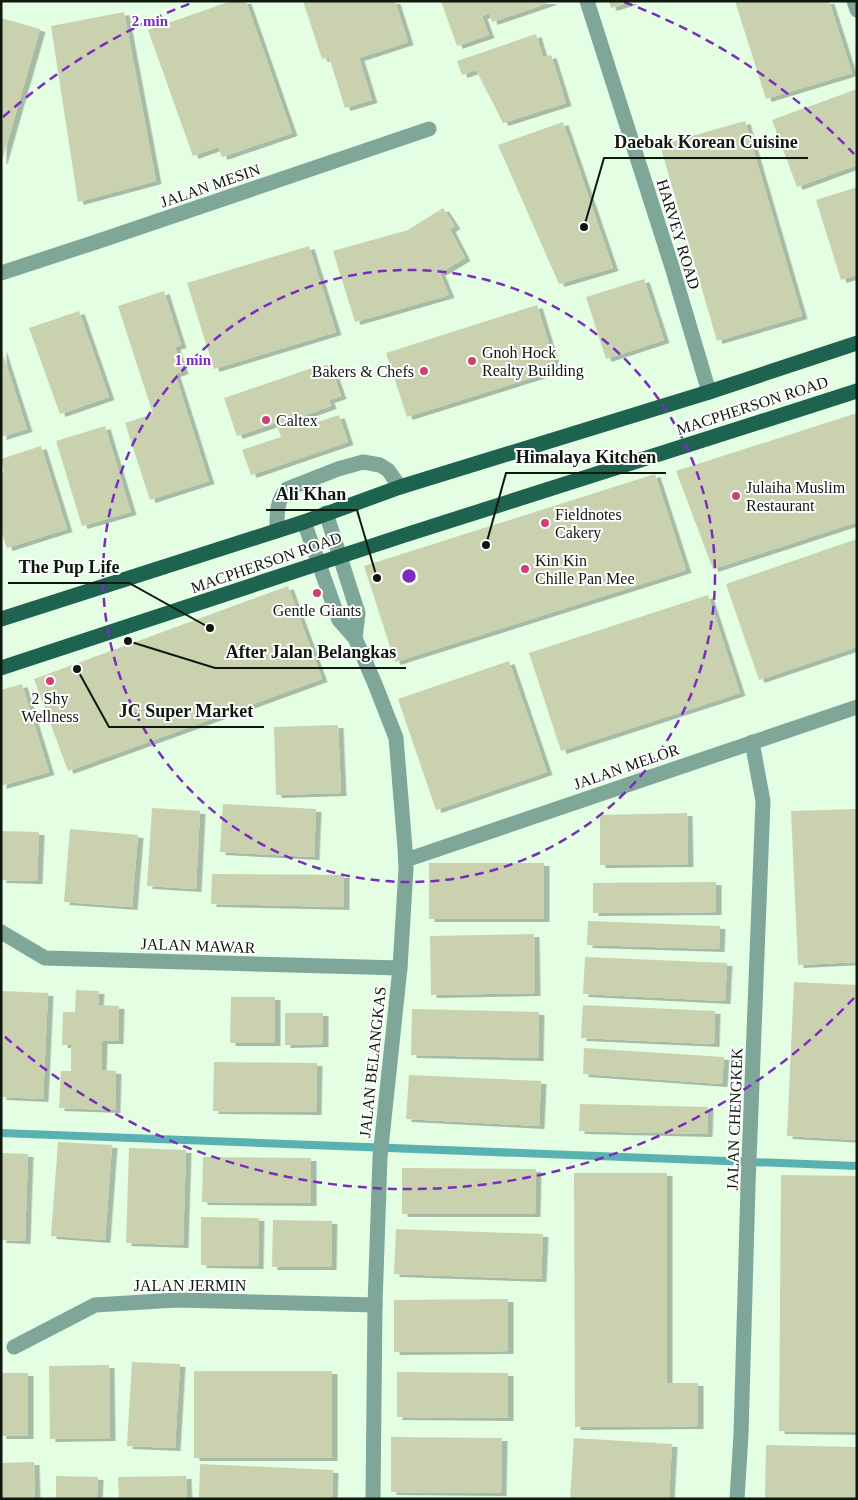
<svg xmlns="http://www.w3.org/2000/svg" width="858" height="1500" font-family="'Times New Roman',serif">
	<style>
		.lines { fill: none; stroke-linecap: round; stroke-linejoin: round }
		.stream { stroke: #59b1b2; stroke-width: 8 }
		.building { fill: #cad1af; filter: url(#shadow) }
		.minor { stroke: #7ea799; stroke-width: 15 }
		.major { stroke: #1e6250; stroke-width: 15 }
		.ring { fill: none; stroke: #7b2cbf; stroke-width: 2.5; stroke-dasharray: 9 6 }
		.poi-dot { fill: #ce416f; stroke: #fff; stroke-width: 2 }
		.labels { text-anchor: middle; stroke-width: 4; stroke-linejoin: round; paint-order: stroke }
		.street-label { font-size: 16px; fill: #0e180e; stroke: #fff }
		.poi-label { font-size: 16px; fill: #0e180e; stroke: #fff; text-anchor: start }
		.centre { fill: #7b2cbf; stroke: #fff; stroke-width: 2.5 }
		.ring-label { font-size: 15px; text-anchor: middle; font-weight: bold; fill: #7b2cbf; stroke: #fff; stroke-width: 4; stroke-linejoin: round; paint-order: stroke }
		.leader { fill: none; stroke: #0e180e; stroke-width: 2 }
		.callout-dot { fill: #0e180e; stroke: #fff; stroke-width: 2 }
		.callout-label { font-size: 18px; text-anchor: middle; font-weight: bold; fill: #0e180e; stroke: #fff; stroke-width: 4; stroke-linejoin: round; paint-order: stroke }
	</style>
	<defs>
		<filter id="shadow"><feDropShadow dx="5.5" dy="3" stdDeviation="0" flood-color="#0004"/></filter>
	</defs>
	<rect width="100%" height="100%" fill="#e3fee2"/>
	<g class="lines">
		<polyline class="stream" points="1,1133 857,1166"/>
	</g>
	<g class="building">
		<polygon points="231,1 246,1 292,133 222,157 218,147 193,156 148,30"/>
		<polygon points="303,1 395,1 408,42 359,58 372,100 345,108 329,57 322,59"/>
		<polygon points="441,1 550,1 551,2 492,22 489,13 482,16 489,35 457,46"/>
		<polygon points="609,1 631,1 631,2 611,8"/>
		<polygon points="735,1 829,1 852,73 766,99"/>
		<polygon points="124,12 156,181 78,202 51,26"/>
		<polygon points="1,18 40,29 2,161 1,161"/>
		<polygon points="536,34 543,57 551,55 566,103 503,123 476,70 462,75 457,61"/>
		<polygon points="857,89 857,165 797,187 772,120"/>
		<polygon points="745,121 802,316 717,341 660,145"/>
		<polygon points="563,122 613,268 559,284 498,145"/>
		<polygon points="857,187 857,275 841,280 816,200"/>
		<polygon points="443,208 455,226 450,229 465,258 440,273 449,295 355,322 333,251 408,230"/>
		<polygon points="309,246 336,332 214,369 187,283"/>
		<polygon points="644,279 664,340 606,359 586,297"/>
		<polygon points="164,291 181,345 175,347 183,371 175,374 209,481 150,500 125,423 153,414 118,306"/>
		<polygon points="537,305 557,370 407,417 386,353"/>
		<polygon points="79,311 109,397 60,414 29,328"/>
		<polygon points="1,348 27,429 1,437"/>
		<polygon points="330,364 341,396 329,400 331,406 300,417 303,427 339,415 348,442 251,475 242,450 281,437 276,423 237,436 224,398 318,366 318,368"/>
		<polygon points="857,413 857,522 713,569 676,471"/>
		<polygon points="105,426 131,512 82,526 56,441"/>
		<polygon points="41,446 67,529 7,548 1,531 1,473 4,472 1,459"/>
		<polygon points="655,474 686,570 395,662 364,566"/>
		<polygon points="857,539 857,647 759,680 726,584"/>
		<polygon points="288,586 322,679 68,771 34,679"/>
		<polygon points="708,595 740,693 561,751 529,653"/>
		<polygon points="509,661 547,772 436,810 398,699"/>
		<polygon points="22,684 49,772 1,786 1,690"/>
		<polygon points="338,725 341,793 276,795 274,727"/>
		<polygon points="223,804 316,809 314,857 220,852"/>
		<polygon points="152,808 200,811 196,889 147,886"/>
		<polygon points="857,809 857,962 798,965 791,811"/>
		<polygon points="687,813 688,864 600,865 600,815"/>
		<polygon points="70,829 138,835 132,907 64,902"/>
		<polygon points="1,831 39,832 37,881 1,880"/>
		<rect x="429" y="863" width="115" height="56"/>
		<polygon points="212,874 344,875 344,907 211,904"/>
		<polygon points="716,882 716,912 593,913 593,883"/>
		<polygon points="588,921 720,926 719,949 587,945"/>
		<polygon points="534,934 535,993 431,995 430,936"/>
		<polygon points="585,957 727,963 725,1001 583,994"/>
		<polygon points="794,982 857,985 857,1140 787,1136"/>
		<polygon points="76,990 99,991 98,1005 119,1006 118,1041 102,1041 101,1070 116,1071 115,1110 59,1108 61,1071 71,1071 71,1045 62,1045 63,1012 75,1012"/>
		<polygon points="1,991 48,993 43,1099 1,1097"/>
		<polygon points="231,997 275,997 275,1043 230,1043"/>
		<polygon points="583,1005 715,1011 714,1044 581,1038"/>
		<polygon points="412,1009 539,1012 538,1058 411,1055"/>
		<polygon points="285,1013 323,1013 323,1044 285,1045"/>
		<polygon points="584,1048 724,1057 722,1084 583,1074"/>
		<polygon points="214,1062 317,1063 316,1112 213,1111"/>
		<polygon points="409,1075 541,1081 539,1126 406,1119"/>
		<polygon points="580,1104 708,1107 707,1134 579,1131"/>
		<polygon points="58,1142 112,1145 105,1240 51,1236"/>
		<polygon points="129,1148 186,1150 183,1245 126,1243"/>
		<polygon points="1,1153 28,1154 25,1241 1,1240"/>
		<polygon points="203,1157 311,1158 311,1203 202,1202"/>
		<polygon points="402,1168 536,1169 535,1214 402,1214"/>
		<polygon points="574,1173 667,1173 667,1383 698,1383 698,1426 575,1427"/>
		<polygon points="781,1175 857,1176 857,1432 779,1431"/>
		<polygon points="201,1217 259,1218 258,1266 201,1265"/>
		<polygon points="273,1220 332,1221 331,1267 272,1267"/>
		<polygon points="396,1229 543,1234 541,1279 394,1274"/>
		<polygon points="508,1299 508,1351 394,1352 394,1300"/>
		<polygon points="132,1362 180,1364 175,1448 127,1446"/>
		<polygon points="109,1365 110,1438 50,1439 49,1366"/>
		<rect x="194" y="1371" width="138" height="87"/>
		<polygon points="397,1372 508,1373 508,1418 397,1417"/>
		<rect x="1" y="1373" width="27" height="63"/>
		<polygon points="391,1437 502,1438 501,1493 391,1492"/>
		<polygon points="574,1438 672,1444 669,1499 570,1499"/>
		<polygon points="766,1445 857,1447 857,1499 765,1499"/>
		<polygon points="34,1462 35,1499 1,1499 1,1463"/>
		<polygon points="200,1464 333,1470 332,1499 199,1499"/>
		<polygon points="56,1476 98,1477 97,1499 56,1499"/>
		<polygon points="186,1476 187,1499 119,1499 118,1477"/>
	</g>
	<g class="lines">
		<g class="minor">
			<polyline points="587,1 672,267 709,392"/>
			<polyline points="854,1 857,10"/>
			<polyline points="1,273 96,242 429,129"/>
			<polyline points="326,513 358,613 355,638"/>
			<polyline points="304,522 339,620 355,638 375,684 396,738 405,848 406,869 400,968 380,1157 375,1305 373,1499"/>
			<path d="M277,531C277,515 276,501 287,489L338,469L363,462L380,465L388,470L400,487"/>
			<polyline points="406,860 857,707"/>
			<polyline points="1,932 45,958 400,968"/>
			<polyline points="14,1347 95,1305 177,1300 375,1305"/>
			<polyline points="737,1499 741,1434 748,1186 763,801 752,742"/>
		</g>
		<g class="major">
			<polyline points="1,619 304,522 400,487 709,392 857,343"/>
			<polyline points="1,668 402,536 857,391"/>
		</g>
	</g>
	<g class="ring">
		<circle cx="409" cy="576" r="306"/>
		<path d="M854 998A613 613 0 0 1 3 1035M3 117A613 613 0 0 1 194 2M624 2A613 613 0 0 1 854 154"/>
	</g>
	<g class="poi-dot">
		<circle cx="472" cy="361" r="5"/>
		<circle cx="424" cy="371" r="5"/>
		<circle cx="266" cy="420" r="5"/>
		<circle cx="736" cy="496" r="5"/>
		<circle cx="545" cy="523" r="5"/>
		<circle cx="525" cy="569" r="5"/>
		<circle cx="317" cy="593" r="5"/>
		<circle cx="50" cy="681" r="5"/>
	</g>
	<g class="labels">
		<g class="street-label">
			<text transform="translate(210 185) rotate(-19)" y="6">JALAN MESIN</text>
			<text transform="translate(679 234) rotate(73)" y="6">HARVEY ROAD</text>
			<text transform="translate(752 405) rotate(-18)" y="6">MACPHERSON ROAD</text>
			<text transform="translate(266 562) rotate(-19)" y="6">MACPHERSON ROAD</text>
			<text transform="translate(626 766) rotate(-19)" y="6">JALAN MELOR</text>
			<text transform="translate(198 945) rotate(2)" y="6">JALAN MAWAR</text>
			<text transform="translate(372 1062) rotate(-84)" y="6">JALAN BELANGKAS</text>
			<text transform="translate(734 1119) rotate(-88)" y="6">JALAN CHENGKEK</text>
			<text x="190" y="1291">JALAN JERMIN</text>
		</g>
		<g class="poi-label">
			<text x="482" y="358">Gnoh Hock<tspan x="482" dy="18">Realty Building</tspan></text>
			<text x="414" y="377" text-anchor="end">Bakers &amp; Chefs</text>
			<text x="276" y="426">Caltex</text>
			<text x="746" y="493">Julaiha Muslim<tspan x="746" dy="18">Restaurant</tspan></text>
			<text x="555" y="520">Fieldnotes<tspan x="555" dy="18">Cakery</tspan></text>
			<text x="535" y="566">Kin Kin<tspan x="535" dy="18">Chille Pan Mee</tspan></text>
			<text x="317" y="616" text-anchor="middle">Gentle Giants</text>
			<text x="50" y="704" text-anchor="middle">2 Shy<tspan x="50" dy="18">Wellness</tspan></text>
		</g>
	</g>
	<circle cx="409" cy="576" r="8" class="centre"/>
	<g class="ring-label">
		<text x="150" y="26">2 min</text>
		<text x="193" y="365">1 min</text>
	</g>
	<path class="leader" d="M584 227L604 158H808M486 545L506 473H666M377 578L357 510H266M210 628L129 583H8M128 641L215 668H406M77 669L109 727H264"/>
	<g class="callout-dot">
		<circle cx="584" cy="227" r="5"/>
		<circle cx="486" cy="545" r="5"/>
		<circle cx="377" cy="578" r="5"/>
		<circle cx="210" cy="628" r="5"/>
		<circle cx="128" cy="641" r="5"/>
		<circle cx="77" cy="669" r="5"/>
	</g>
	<g class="callout-label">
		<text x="706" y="148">Daebak Korean Cuisine</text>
		<text x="586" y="463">Himalaya Kitchen</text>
		<text x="311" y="500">Ali Khan</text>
		<text x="69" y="573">The Pup Life</text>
		<text x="311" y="658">After Jalan Belangkas</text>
		<text x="186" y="717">JC Super Market</text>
	</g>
	<rect width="858" height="1500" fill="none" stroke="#0e180e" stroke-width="5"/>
</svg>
